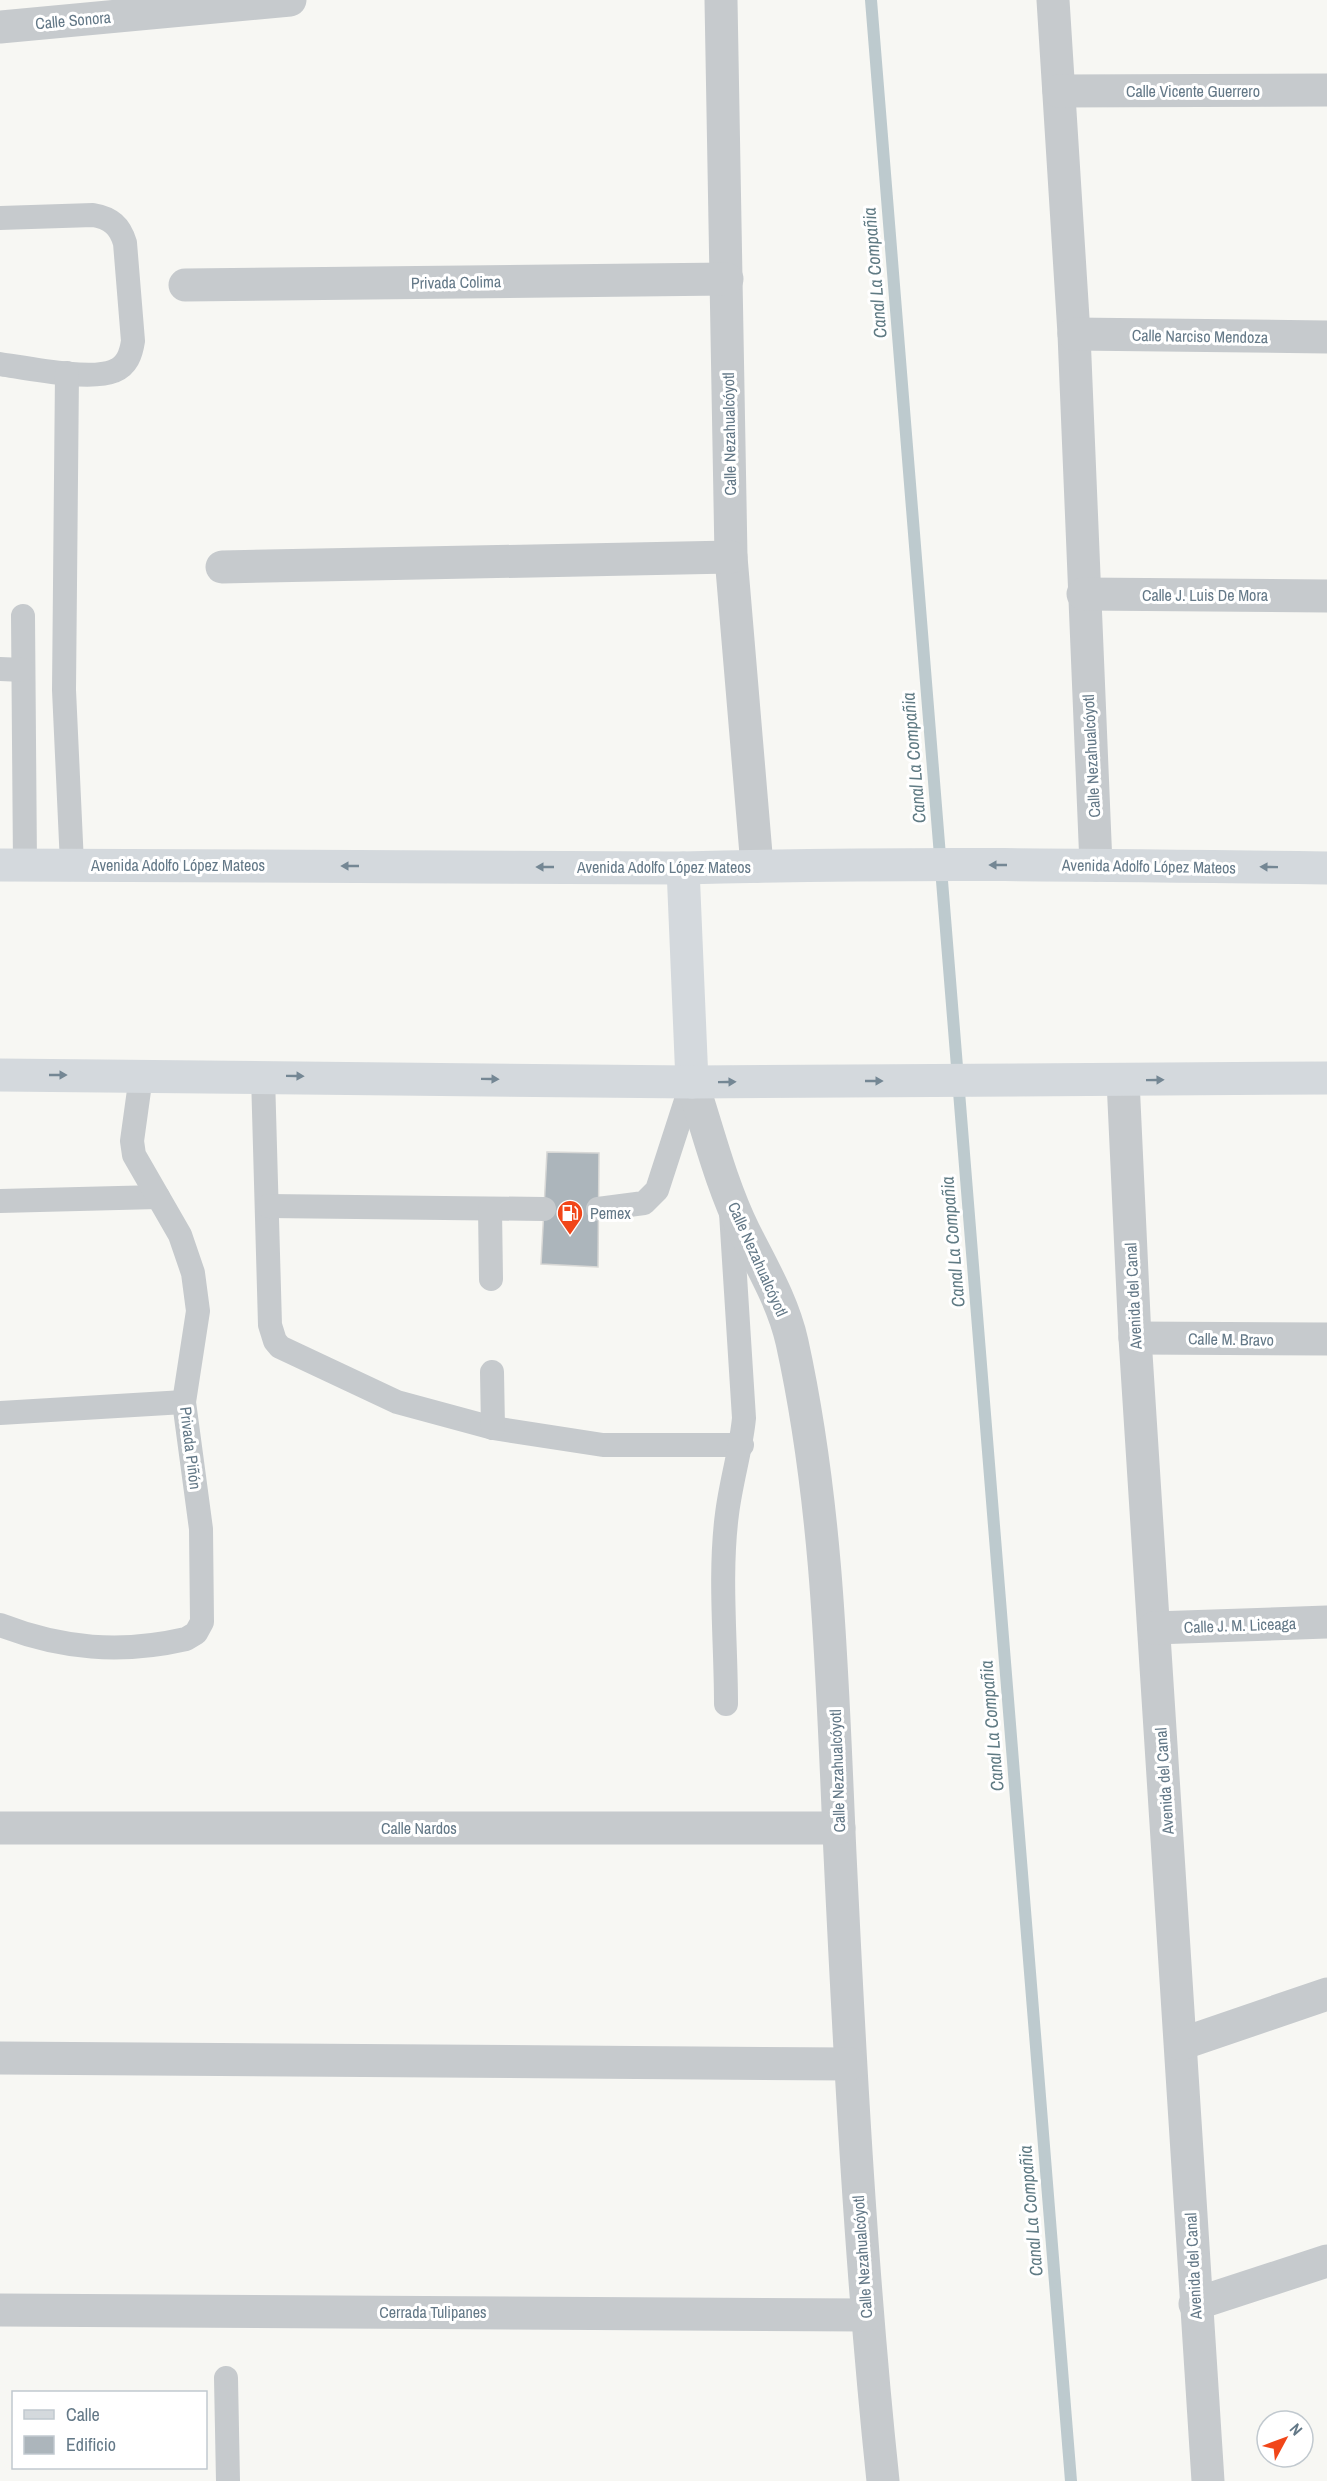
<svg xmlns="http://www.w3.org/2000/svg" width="1327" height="2481" font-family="'Archivo Narrow',sans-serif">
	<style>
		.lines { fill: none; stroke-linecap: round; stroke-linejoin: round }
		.stream { stroke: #bdcace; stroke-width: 12 }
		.building { fill: #acb5bb; stroke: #d8d8d6; stroke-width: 1.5 }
		.service { stroke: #c6cacd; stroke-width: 24 }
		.minor { stroke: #c6cacd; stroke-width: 33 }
		.primary { stroke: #d4d9dd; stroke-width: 33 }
		.oneway { fill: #748794 }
		.labels { text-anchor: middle; stroke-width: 6; stroke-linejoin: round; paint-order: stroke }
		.street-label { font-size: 16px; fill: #637887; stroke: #fff }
		.poi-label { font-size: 16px; fill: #637887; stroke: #fff; text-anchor: start }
		.water-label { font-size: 18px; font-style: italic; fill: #5f7a83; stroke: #fff }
	</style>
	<rect width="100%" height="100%" fill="#f7f7f3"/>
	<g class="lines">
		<polyline class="stream" points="871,0 1071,2481"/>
	</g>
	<polygon class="building" points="547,1152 599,1153 598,1267 541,1264"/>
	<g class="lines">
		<g class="service">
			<path d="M0,218L93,215C111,218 120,226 125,243L133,341C131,354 127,366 114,371C90,381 27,368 0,364"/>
			<polyline points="67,373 64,690 72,864"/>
			<polyline points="23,616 25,866"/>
			<polyline points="0,669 23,670"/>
			<polyline points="263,1076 270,1325 275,1341 280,1347 397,1402 493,1428 603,1445 742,1445"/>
			<polyline points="0,1201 158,1197"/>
			<polyline points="268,1206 544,1209"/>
			<polyline points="490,1209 491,1279"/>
			<polyline points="598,1209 644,1203 657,1190 692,1082"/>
			<polyline points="492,1372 493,1428"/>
			<polyline points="0,1413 184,1402"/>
			<path d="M0,1625C62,1649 121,1654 186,1639L196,1633L202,1622L201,1529L184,1402L198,1311L193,1273L180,1235L134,1155L132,1141L141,1076"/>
			<path d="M726,1704C726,1641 719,1575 727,1514C731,1481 741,1450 744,1418L731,1213"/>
			<polyline points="226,2378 228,2481"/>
		</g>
		<g class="minor">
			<polyline points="721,0 731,557 757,866"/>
			<polyline points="1053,0 1074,334 1096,865"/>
			<polyline points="0,27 290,0"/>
			<polyline points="1059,91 1327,90"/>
			<polyline points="185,285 727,279"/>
			<polyline points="1074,334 1327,337"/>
			<polyline points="222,567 731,557"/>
			<polyline points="1083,594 1327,596"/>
			<polyline points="1123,1080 1135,1338 1208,2481"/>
			<path d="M692,1082C708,1131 721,1184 744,1231C762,1267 783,1302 792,1342C829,1511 832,1682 840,1854C850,2063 861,2272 883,2481"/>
			<polyline points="1135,1338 1327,1339"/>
			<polyline points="1154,1628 1327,1622"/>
			<polyline points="0,1828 839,1828"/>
			<polyline points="1181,2044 1327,1994"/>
			<polyline points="0,2058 850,2064"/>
			<polyline points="1195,2304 1327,2261"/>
			<polyline points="0,2310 866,2315"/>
		</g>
		<g class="primary">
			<path d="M0,865L683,868C898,862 1112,865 1327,868"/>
			<polyline points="683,868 692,1082"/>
			<polyline points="0,1075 692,1082 1327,1078"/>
		</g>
	</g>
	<defs><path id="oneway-solid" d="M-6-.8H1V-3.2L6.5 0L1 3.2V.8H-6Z" transform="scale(1.5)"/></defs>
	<g class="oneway">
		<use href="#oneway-solid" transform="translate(998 865) rotate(180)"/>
		<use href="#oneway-solid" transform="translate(350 866) rotate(-180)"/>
		<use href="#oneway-solid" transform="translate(545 867) rotate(-180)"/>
		<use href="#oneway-solid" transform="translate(1269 867) rotate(-179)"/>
		<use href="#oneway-solid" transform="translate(58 1075)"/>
		<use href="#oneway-solid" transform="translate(295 1076) rotate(1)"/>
		<use href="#oneway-solid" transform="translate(490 1079) rotate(1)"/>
		<use href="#oneway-solid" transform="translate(1155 1080) rotate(-1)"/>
		<use href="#oneway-solid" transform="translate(874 1081)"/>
		<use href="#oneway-solid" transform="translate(727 1082) rotate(-1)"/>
	</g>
	<defs>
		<g id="fuel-pin" transform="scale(1.35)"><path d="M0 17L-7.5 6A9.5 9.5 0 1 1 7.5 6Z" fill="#f14619" stroke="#fff"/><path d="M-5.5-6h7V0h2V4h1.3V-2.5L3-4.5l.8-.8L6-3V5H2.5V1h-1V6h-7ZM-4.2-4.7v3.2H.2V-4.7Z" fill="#fff"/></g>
	</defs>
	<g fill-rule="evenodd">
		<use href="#fuel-pin" x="570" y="1213"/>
	</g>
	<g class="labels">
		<g class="street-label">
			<text transform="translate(73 20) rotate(-5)" y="6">Calle Sonora</text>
			<text x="1193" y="97">Calle Vicente Guerrero</text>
			<text transform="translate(456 282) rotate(-1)" y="6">Privada Colima</text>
			<text transform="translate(1200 336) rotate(1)" y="6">Calle Narciso Mendoza</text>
			<text transform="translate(729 434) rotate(-91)" y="6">Calle Nezahualcóyotl</text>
			<text x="1205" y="601">Calle J. Luis De Mora</text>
			<text transform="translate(1091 756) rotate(-93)" y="6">Calle Nezahualcóyotl</text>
			<text x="178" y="871">Avenida Adolfo López Mateos</text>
			<text transform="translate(1149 866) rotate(1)" y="6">Avenida Adolfo López Mateos</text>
			<text x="664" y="873">Avenida Adolfo López Mateos</text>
			<text transform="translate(758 1259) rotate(66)" y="6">Calle Nezahualcóyotl</text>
			<text transform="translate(1133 1296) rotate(-93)" y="6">Avenida del Canal</text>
			<text transform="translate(1231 1339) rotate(1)" y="6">Calle M. Bravo</text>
			<text transform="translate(191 1448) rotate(83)" y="6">Privada Piñón</text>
			<text transform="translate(1240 1625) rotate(-2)" y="6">Calle J. M. Liceaga</text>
			<text transform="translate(837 1771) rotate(-92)" y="6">Calle Nezahualcóyotl</text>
			<text transform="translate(1164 1781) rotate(-94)" y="6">Avenida del Canal</text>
			<text x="419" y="1834">Calle Nardos</text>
			<text transform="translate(862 2257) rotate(-94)" y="6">Calle Nezahualcóyotl</text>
			<text transform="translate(1193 2266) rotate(-93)" y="6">Avenida del Canal</text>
			<text x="433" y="2318">Cerrada Tulipanes</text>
		</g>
		<g class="poi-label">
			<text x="590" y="1219">Pemex</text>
		</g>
		<g class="water-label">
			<text transform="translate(875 273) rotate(-95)" y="6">Canal La Compañia</text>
			<text transform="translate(914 758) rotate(-95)" y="6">Canal La Compañia</text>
			<text transform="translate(953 1242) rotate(-95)" y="6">Canal La Compañia</text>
			<text transform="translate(992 1726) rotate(-95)" y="6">Canal La Compañia</text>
			<text transform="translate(1031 2211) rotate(-95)" y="6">Canal La Compañia</text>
		</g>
	</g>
	<rect x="12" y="2391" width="195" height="78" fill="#ffffff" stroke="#c1c9cf" stroke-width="1.5"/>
	<rect x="24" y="2410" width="30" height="9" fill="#d4d9dd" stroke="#c1c9cf" stroke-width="1.5"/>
	<text x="66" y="2421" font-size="18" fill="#637887">Calle</text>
	<rect x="24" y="2436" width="30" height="18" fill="#acb5bb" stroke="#c1c9cf" stroke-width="1.5"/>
	<text x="66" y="2451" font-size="18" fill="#637887">Edificio</text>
	<g transform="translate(1285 2439) rotate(49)"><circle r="28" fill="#ffffff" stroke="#c1c9cf" stroke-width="1.5"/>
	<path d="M0-4.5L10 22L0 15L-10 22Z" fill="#f14619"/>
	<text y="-9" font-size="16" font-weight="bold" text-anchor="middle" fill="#637887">N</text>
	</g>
</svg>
